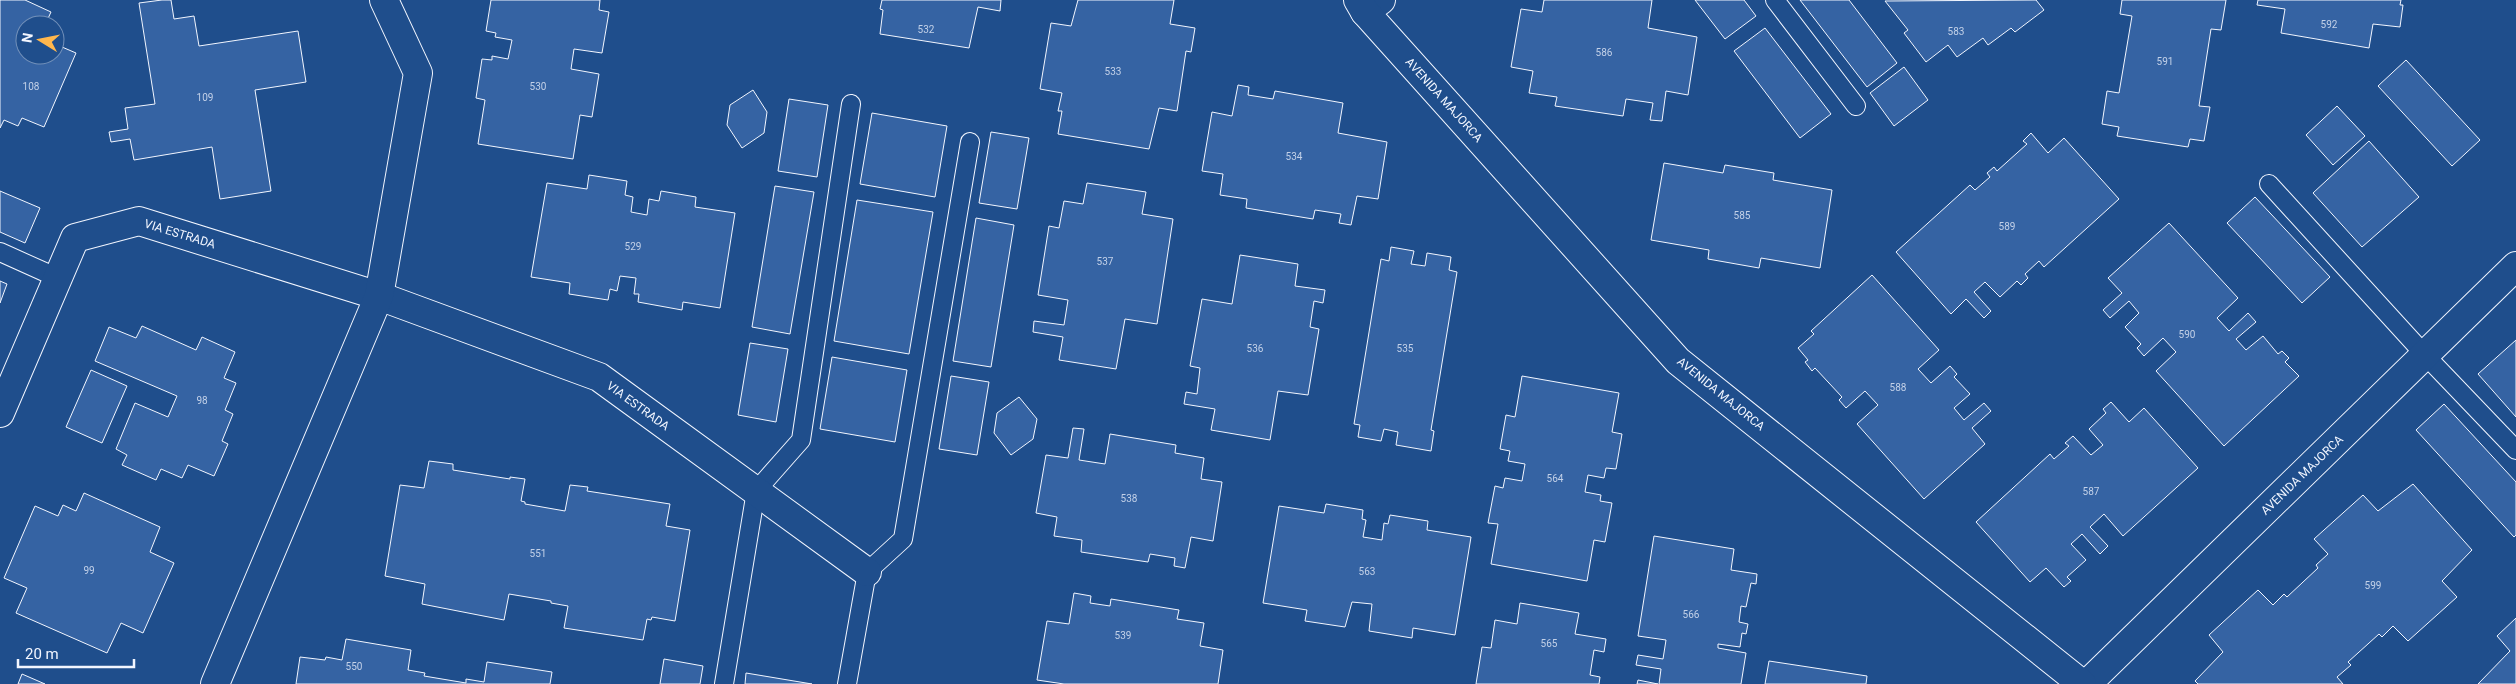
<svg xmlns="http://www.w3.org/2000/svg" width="2516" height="684" font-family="Roboto,sans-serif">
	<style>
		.building { fill: #3563a3; stroke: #f2f6ff }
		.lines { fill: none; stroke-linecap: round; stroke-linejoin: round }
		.lane-casing { stroke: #f2f6ff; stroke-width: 20 }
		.street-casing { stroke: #f2f6ff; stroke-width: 30 }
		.secondary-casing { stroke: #f2f6ff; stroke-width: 30 }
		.lane { stroke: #1f4e8c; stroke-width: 18 }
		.street { stroke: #1f4e8c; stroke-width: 28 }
		.secondary { stroke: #1f4e8c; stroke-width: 28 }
		.labels { text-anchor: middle; stroke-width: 4; stroke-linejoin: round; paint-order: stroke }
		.number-label { font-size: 10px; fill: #c3d1e8 }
		.street-label { font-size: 12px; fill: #f2f6ff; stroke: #1f4e8c }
	</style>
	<rect width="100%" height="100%" fill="#1f4e8c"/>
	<g class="building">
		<polygon points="0,0 25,0 51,12 45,25 25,25 25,55 55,55 55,44 76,53 44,127 22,118 18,126 4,120 0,128"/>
		<polygon points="162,0 171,0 174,19 194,16 199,46 298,31 306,82 255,90 271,191 220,199 212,147 134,160 130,139 111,142 109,132 128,129 125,108 155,104 139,3"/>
		<polygon points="491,0 600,0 599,10 609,12 602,53 574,49 571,69 599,74 592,117 580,115 573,159 478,144 485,100 476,98 482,59 492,60 492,56 508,59 512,40 495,37 496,33 486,31"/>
		<polygon points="882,0 1001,0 1000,11 978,7 969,48 880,34 883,10 880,9"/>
		<polygon points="1078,0 1174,0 1170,24 1195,28 1191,52 1186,51 1177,111 1159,108 1149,149 1058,134 1062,111 1058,111 1062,93 1040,89 1051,23 1071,26"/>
		<polygon points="1544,0 1652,0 1648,28 1697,37 1688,95 1666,91 1662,121 1650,120 1653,103 1626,99 1623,116 1555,106 1557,97 1529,93 1533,71 1511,67 1521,9 1542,12"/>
		<polygon points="1695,0 1744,0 1756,16 1725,39"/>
		<polygon points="1800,0 1849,0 1897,63 1867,87"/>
		<polygon points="2036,0 2044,10 2015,32 2011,28 1988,45 1983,38 1957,57 1948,45 1926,62 1904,33 1908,30 1885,1"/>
		<polygon points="2122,0 2226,0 2221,30 2211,29 2199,106 2210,107 2204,141 2190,139 2188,147 2117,136 2119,127 2102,124 2107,91 2119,93 2132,16 2120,14"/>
		<polygon points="2258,0 2401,0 2400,5 2403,5 2400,27 2373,24 2369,48 2281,33 2285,9 2257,5"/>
		<polygon points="1765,28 1831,114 1800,138 1734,51"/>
		<polygon points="2406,60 2480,140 2452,166 2378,86"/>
		<polygon points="1904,67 1928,100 1894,126 1870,93"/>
		<polygon points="1238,85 1249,87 1248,95 1273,99 1275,91 1343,103 1338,133 1387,142 1378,199 1357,196 1351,225 1339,223 1341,214 1315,210 1313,219 1246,208 1247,199 1220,195 1223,174 1202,171 1212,112 1232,116"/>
		<polygon points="753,90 767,112 764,133 742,148 727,125 730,105"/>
		<polygon points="789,99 828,105 817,177 778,171"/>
		<polygon points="2337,106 2365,136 2333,165 2306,135"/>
		<polygon points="872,113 947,126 935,197 860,184"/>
		<polygon points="991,132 1029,138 1017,209 979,203"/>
		<polygon points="2031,133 2048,153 2064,138 2119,199 2044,267 2039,261 2025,274 2028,278 2021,285 2017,281 2000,297 1985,282 1974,292 1991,311 1984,318 1966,299 1951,314 1896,252 1970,185 1975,190 1990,177 1987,173 1994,167 1997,171 2027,144 2023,141"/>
		<polygon points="2369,141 2419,197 2362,247 2313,193"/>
		<polygon points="1664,163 1723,173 1725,165 1774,173 1773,180 1832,190 1820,268 1761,258 1759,268 1708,259 1709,250 1651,240"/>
		<polygon points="589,175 627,181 625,195 633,197 631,212 647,215 649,199 659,201 661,191 696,197 695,207 735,213 720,308 683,302 682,310 638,302 639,294 634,294 636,278 620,276 617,291 610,289 608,300 569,294 570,283 531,277 547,183 587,189"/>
		<polygon points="1087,183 1146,192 1142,214 1173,219 1157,324 1125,319 1116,369 1059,360 1063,337 1033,332 1034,321 1064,325 1068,300 1038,295 1049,226 1059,228 1064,201 1083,204"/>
		<polygon points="775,186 814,192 790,334 752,327"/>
		<polygon points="0,191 40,208 25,243 0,232"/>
		<polygon points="2255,197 2330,277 2302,303 2227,223"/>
		<polygon points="857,200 933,212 909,354 834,341"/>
		<polygon points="976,218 1014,225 991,367 953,361"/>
		<polygon points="2169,223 2238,298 2217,318 2229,331 2248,313 2256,322 2236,339 2246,350 2263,336 2278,354 2282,351 2289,358 2285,362 2299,376 2224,446 2156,371 2176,352 2163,338 2144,356 2137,348 2141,344 2125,327 2139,313 2129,301 2110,318 2103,310 2122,293 2108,278"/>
		<polygon points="1391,247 1414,251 1411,264 1425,266 1427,253 1451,257 1449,270 1457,272 1431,430 1434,431 1431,451 1396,445 1398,432 1384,429 1381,441 1358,437 1360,425 1354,424 1381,259 1389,261"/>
		<polygon points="1240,255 1298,264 1295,286 1325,290 1323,303 1314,301 1310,327 1319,329 1308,395 1278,391 1270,440 1211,430 1215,409 1184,404 1186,392 1197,394 1200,368 1190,366 1202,299 1232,304"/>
		<polygon points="1872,275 1939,350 1918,369 1931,383 1950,366 1957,374 1954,377 1970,394 1954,408 1964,420 1984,403 1991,411 1972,428 1985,444 1924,499 1857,424 1878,405 1865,391 1846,408 1839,400 1842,397 1815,368 1812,371 1805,362 1808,360 1798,348 1814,334 1811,331"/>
		<polygon points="0,281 7,284 0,303"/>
		<polygon points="142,326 196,350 202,337 235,352 224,378 236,383 225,410 233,414 222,441 228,444 214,476 188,465 182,478 161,469 156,480 122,465 127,455 116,449 135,403 168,417 177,396 95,361 109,327 136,338"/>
		<polygon points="2516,340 2516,417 2478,374"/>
		<polygon points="750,343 788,349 776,422 738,415"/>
		<polygon points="832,357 907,370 895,442 820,429"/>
		<polygon points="91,370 127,386 102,443 66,427"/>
		<polygon points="951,376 989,382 977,455 939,449"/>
		<polygon points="1522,376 1619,393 1612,432 1622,434 1616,469 1606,468 1604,478 1588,475 1585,492 1601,495 1600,501 1612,503 1605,542 1594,540 1587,581 1491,564 1498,524 1488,523 1495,486 1503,488 1505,478 1522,481 1525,464 1508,461 1510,451 1500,449 1506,415 1515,417"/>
		<polygon points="1019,397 1037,419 1033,439 1011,455 994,433 997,413"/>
		<polygon points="2111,402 2129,422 2144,408 2198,468 2123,536 2104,514 2090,527 2108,546 2100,554 2082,534 2071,544 2086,560 2067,577 2071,581 2064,587 2046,568 2030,582 1976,522 2050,454 2054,459 2069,446 2065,443 2073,436 2091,455 2103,445 2089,429 2106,413 2103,409"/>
		<polygon points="2444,404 2516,482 2516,535 2514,537 2416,430"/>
		<polygon points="1073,428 1084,429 1079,460 1105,464 1110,434 1176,445 1175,453 1204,458 1201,479 1222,482 1213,541 1191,537 1185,568 1174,566 1175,558 1150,554 1148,562 1081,552 1082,540 1054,536 1057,517 1036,513 1046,455 1068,458"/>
		<polygon points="429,461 453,464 453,470 510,479 510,477 525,479 521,501 525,502 525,504 565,511 570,485 588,487 587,491 670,504 666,526 690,530 675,621 652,617 651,620 647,619 643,640 564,628 568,606 551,603 551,601 509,594 504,620 422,604 425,584 385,576 400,485 424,488"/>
		<polygon points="2413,484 2472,550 2442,581 2457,597 2408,641 2393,626 2382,637 2379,634 2348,662 2351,665 2337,677 2343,684 2198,684 2195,681 2223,652 2209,635 2258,590 2273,605 2284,594 2287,597 2318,568 2316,565 2328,554 2314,539 2363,495 2378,511"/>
		<polygon points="84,493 160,527 150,552 174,563 143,633 121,623 107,653 16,613 27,588 4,578 35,506 58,516 63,505 76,511"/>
		<polygon points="1326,504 1363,510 1362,519 1366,520 1363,537 1382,540 1384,523 1388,524 1390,515 1428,521 1427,530 1471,537 1455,635 1413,628 1412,638 1369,631 1372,604 1352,602 1345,627 1305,621 1307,610 1263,603 1279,506 1324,513"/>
		<polygon points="1654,536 1734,549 1731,570 1757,574 1756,584 1751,583 1746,607 1741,606 1739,622 1748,624 1746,634 1742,633 1740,647 1718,644 1718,648 1746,653 1741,684 1659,684 1661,669 1636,665 1638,655 1663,659 1666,640 1638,636"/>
		<polygon points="1074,593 1091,596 1090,603 1110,606 1111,599 1179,610 1177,619 1204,623 1200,646 1223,650 1218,684 1064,684 1037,680 1047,621 1069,624"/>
		<polygon points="1520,603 1579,613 1575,634 1606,639 1604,652 1594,650 1590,675 1600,677 1599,684 1476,684 1482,647 1491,648 1495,620 1517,624"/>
		<polygon points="2516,618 2516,684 2478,684 2510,651 2497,636"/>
		<polygon points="346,639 411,650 408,670 425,673 424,676 466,683 466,679 484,682 487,662 552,672 550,684 296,684 300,657 325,660 326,657 342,660"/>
		<polygon points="664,659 703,666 700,684 660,684"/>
		<polygon points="1769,661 1867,676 1866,684 1765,684"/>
		<polygon points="746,673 812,684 745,684"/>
		<polygon points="22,674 45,684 18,684"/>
		<polygon points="1638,680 1658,684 1637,684"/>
	</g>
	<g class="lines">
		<g class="lane-casing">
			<g id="lane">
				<polyline points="1775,0 1856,106"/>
				<polyline points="2269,184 2425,355 2516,450"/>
				<polyline points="0,252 58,278"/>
				<polyline points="724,684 756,491 801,440 851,104"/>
				<polyline points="847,684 867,572 903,539 970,142"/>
			</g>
		</g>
		<g class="street-casing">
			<g id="street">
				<polyline points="1365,12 1381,0"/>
				<polyline points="0,413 75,238 139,221 379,296 599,377 867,572"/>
				<polyline points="2087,684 2516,266"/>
			</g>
		</g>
		<g class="secondary-casing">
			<g id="secondary">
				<polyline points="1358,0 1365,12 1678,361 2082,684"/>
				<polyline points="215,684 379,296 418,73 384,0"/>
			</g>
		</g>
		<use href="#lane" class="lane"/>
		<use href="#street" class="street"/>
		<use href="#secondary" class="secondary"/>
	</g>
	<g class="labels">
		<g class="number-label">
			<text x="2329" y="28">592</text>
			<text x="926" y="33">532</text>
			<text x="1956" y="35">583</text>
			<text x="1604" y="56">586</text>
			<text x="2165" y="65">591</text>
			<text x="1113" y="75">533</text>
			<text x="31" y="90">108</text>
			<text x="538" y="90">530</text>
			<text x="205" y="101">109</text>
			<text x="1294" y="160">534</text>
			<text x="1742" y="219">585</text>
			<text x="2007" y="230">589</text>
			<text x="633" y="250">529</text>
			<text x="1105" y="265">537</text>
			<text x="2187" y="338">590</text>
			<text x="1255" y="352">536</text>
			<text x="1405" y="352">535</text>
			<text x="1898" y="391">588</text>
			<text x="202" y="404">98</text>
			<text x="1555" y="482">564</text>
			<text x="2091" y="495">587</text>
			<text x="1129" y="502">538</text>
			<text x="538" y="557">551</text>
			<text x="89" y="574">99</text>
			<text x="1367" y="575">563</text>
			<text x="2373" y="589">599</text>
			<text x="1691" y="618">566</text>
			<text x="1123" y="639">539</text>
			<text x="1549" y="647">565</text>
			<text x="354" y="670">550</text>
		</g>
		<g class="street-label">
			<text transform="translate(1444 100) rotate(48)" y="4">AVENIDA MAJORCA</text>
			<text transform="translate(180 234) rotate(17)" y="4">VIA ESTRADA</text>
			<text transform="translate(1721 394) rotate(39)" y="4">AVENIDA MAJORCA</text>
			<text transform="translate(638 406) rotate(36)" y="4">VIA ESTRADA</text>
			<text transform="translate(2302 475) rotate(-44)" y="4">AVENIDA MAJORCA</text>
		</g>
	</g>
	<g transform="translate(40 40) rotate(280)"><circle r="24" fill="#1f4e8c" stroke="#7391ba"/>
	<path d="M0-4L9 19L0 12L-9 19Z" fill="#ffb74d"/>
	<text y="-8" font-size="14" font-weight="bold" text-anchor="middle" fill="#f2f6ff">N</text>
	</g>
	<path d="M18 659v8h116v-8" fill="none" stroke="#f2f6ff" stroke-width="2.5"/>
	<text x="25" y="659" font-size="15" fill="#f2f6ff" stroke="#1f4e8c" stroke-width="4" paint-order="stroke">20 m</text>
</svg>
